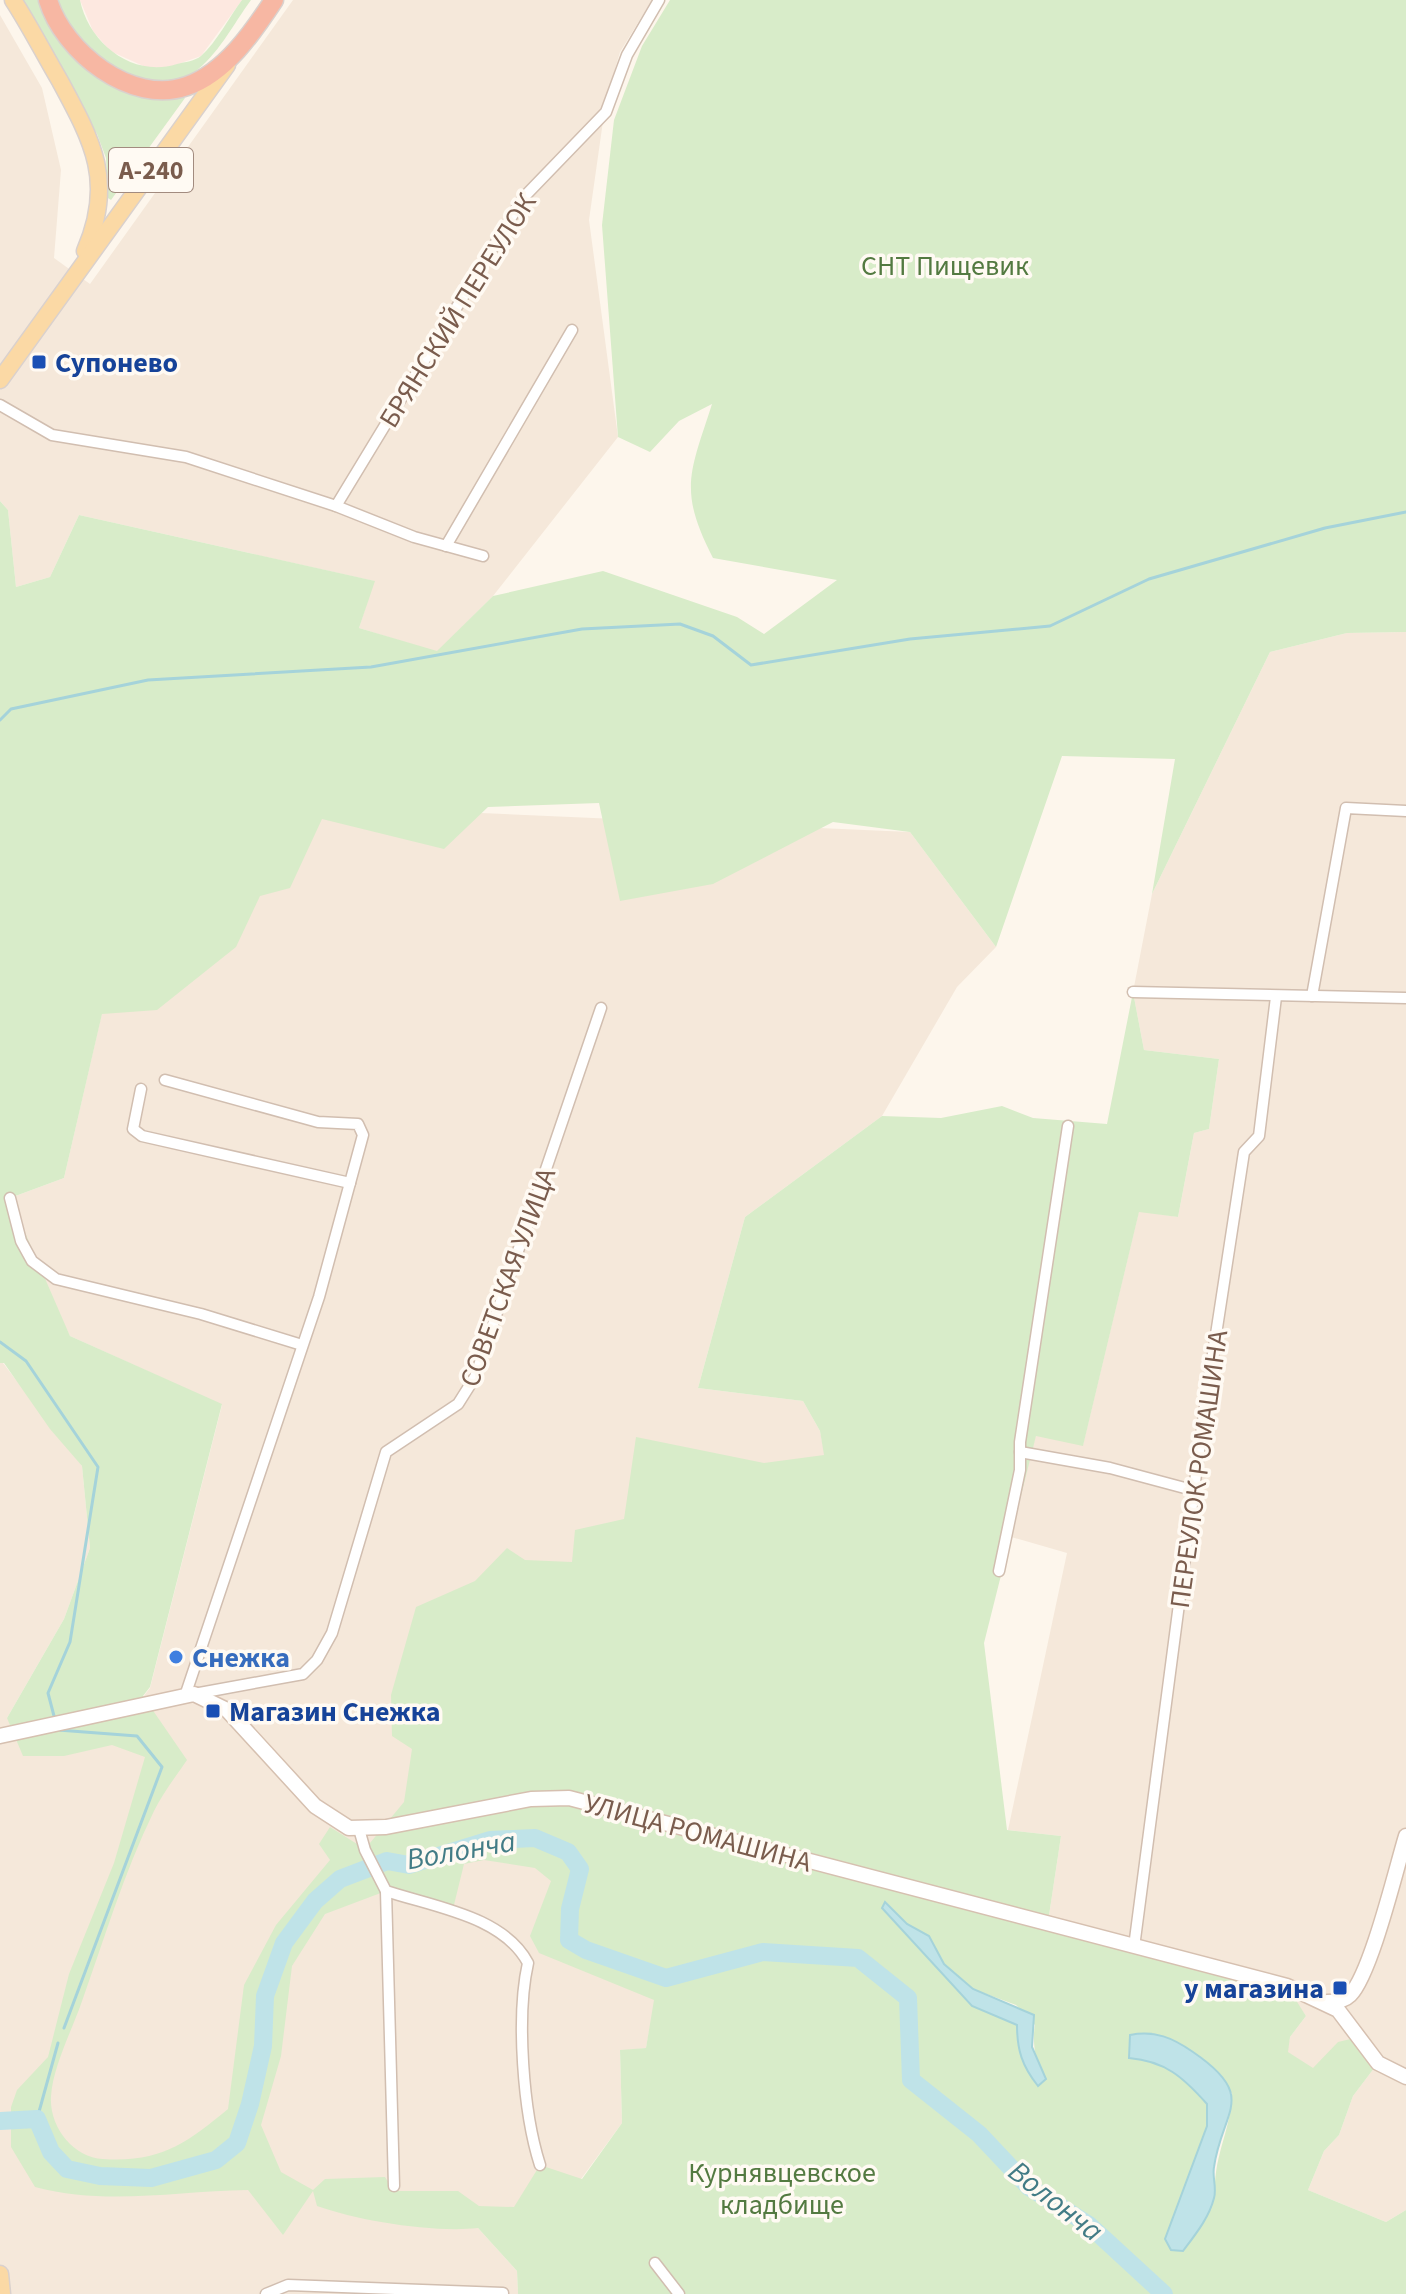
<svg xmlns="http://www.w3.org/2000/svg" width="1406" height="2294" font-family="'Source Sans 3',sans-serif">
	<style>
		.residential { fill: #f5e8da }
		.commercial { fill: #fde8e0 }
		.green { fill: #d8ecc9; fill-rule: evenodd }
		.water { fill: #bfe3e8; stroke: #a5d3da; stroke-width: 2 }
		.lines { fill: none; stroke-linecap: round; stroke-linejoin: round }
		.stream { stroke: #a5d3da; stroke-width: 3 }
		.river { stroke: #bfe3e8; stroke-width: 18 }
		.street-casing { stroke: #d1beb0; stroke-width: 13 }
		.secondary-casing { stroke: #d6c0b0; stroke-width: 17 }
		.primary-casing { stroke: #dad1cd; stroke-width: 19 }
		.highway-casing { stroke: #dad1cd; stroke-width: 21 }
		.street { stroke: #fff; stroke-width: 10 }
		.secondary { stroke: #fff; stroke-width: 14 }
		.primary { stroke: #fbd9a5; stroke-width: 16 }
		.highway { stroke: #f7b7a3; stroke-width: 18 }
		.transit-dot { fill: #1a4fb4; stroke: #fffaf3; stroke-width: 3 }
		.shop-dot { fill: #3f7fe0; stroke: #fffaf3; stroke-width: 3 }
		.labels { text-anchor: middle; stroke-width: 7; stroke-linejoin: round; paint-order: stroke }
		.shield { fill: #fffaf3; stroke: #a28b7f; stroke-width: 2 }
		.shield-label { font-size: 26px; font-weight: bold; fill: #7a5c4d }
		.park-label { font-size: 28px; fill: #537a41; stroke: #fffaf3 }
		.street-label { font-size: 28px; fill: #7a5c4d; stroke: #fffaf3 }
		.transit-label { font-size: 28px; font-weight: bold; fill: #164399; stroke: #fffaf3; text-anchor: start }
		.shop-label { font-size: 28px; font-weight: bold; fill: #366cbe; stroke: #fffaf3; text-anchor: start }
		.water-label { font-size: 30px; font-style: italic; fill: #437c86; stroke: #fffaf3 }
	</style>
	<rect width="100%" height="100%" fill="#fdf6ec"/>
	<g class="residential">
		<polygon points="293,0 652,0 620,52 606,100 589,220 618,437 493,596 437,652 359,628 374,581 79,515 50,577 16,587 8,510 0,501 0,15 42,88 61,170 54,258 90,284"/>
		<polygon points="1406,632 1406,2210 1386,2222 1308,2190 1324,2151 1339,2135 1353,2096 1378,2063 1313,2069 1287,2052 1290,2037 1306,2016 1299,2006 1048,1922 1061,1836 1008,1830 1067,1553 1008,1536 1036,1435 1083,1445 1139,1211 1178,1217 1194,1133 1209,1129 1219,1059 1144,1050 1133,992 1152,894 1270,652 1347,633"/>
		<polygon points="321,806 910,832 996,947 957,987 882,1116 745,1217 698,1388 803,1401 820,1431 834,1501 655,2000 646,2048 620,2051 622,2123 581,2179 515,2207 478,2228 517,2271 518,2294 0,2294 0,1363 3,1363 82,1466 90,1548 64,1619 7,1718 104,1746 150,1688 222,1405 70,1336 2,1201 64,1178 102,1013"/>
	</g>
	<polygon class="commercial" points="80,0 242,0 201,56 164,69 150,69 110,51 93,31"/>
	<g class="green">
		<path d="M22,0H39C57,69 121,95 185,98L111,200L108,198L106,158L97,134Z"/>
		<path d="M55,0H80C89,44 133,78 177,64C185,62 195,61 201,56C217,42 229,17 242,0H251C234,23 217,57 193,73C159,96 100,66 76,39C67,29 61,12 55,0Z"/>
		<path d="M670,0H1406V632L1347,633L1270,652L1152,894L1175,759L1062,756L996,947L910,832L833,822L713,884L620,901L599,803L488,807L444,849L322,819L290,888L260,896L236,947L157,1010L102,1014L64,1178L10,1198L70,1336L222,1404L150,1687L143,1696L187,1760C176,1776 163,1793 154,1811C124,1872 104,1940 81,2004C71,2032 53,2067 51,2096C49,2127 73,2157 103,2159C160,2163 187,2143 228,2109L244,1985L276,1925L330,1860L319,1844L330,1827L365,1849L404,1802L412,1749L392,1736L391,1695L416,1607L475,1581L507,1548L525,1560L572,1562L575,1530L624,1519L636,1437L764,1463L824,1455L820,1431L803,1401L698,1388L745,1217L882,1116L941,1118L1002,1106L1033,1118L1107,1124L1133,992L1144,1050L1219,1059L1209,1129L1194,1133L1178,1217L1139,1212L1083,1446L1036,1436L984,1643L1007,1830L1061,1836L1048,1922L1287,1986L1306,2016L1290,2037L1288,2052L1313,2068L1338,2042L1359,2037L1378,2063L1353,2096L1339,2135L1324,2151L1308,2190L1386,2222L1406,2210V2294H518L517,2271L478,2228C434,2233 359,2221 317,2206L313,2191L283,2235L248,2190C176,2191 106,2206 35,2187L11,2147V2107L17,2090L48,2057L69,1974L114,1863L145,1757L112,1745L64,1756H23L7,1718L64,1619L90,1548L82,1466L50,1429L4,1363H0V501L8,510L16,587L50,577L79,515L375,581L359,628L437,651L493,596L603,571L737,617L764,634L837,580L713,558C678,490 690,473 712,404L679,421L650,452L618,437L602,225L614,120L642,46ZM484,1860L535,1868L551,1881L530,1936L539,1953L654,2000L646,2048L620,2050L622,2123L582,2179L540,2165L514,2207L479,2206L458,2191H394L385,2177L325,2179L313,2190L281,2172L261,2125L281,2056L292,1966L325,1914L386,1891L452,1913L464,1864ZM886,1902L907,1924L929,1936L944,1964L973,1989L1016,2005L1035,2025C1031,2047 1039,2063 1039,2085C1022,2068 1017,2049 1017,2025L972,2006L882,1909ZM1155,2060L1232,2093C1231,2132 1213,2155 1215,2196L1198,2153L1207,2126V2104L1189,2083Z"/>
	</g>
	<g class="water">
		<path d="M885,1902L907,1924L929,1936L944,1964L973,1989L1034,2015L1032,2047L1046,2079L1038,2086C1022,2066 1017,2050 1017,2025L972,2006L882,1908Z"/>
		<path d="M1130,2035C1155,2030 1173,2038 1193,2052C1259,2097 1222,2110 1214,2167C1212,2177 1217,2188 1214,2198C1209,2218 1195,2235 1183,2251L1171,2250L1165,2239L1207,2126V2104C1183,2077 1165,2061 1129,2058Z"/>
	</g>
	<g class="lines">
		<g class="stream">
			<polyline points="0,720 11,709 148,680 371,667 582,629 680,624 713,636 751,665 910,639 1050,626 1149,579 1325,528 1406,512"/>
			<polyline points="0,1342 26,1361 98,1467 70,1642 48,1693 54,1716"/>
			<polyline points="58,1730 137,1736 162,1767 64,2028"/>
			<polyline points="37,2119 58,2043"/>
		</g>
		<polyline class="river" points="0,2121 37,2119 51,2152 67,2169 100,2176 151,2178 216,2160 237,2143 250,2104 263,2046 265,1996 284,1943 315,1901 340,1879 387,1861 409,1865 490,1840 535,1838 568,1852 580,1869 570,1909 569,1940 586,1950 666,1978 763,1952 858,1958 908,1998 911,2080 979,2134 1029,2187 1089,2225 1164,2294"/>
		<g class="street-casing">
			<g id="street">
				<polyline points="0,405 52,435 186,457 336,506 414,537 483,556"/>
				<polyline points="336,506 523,198 606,112 627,55 659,0"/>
				<polyline points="446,546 572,330"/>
				<polyline points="1133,992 1406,998"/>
				<polyline points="1312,996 1346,808 1406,811"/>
				<polyline points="165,1080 318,1122 358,1124 363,1135 319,1297 185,1696"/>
				<polyline points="141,1089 133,1129 142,1136 350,1183"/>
				<polyline points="10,1198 21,1241 32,1261 56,1279 201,1314 302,1345"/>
				<polyline points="1020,1452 1110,1468 1196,1491"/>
				<polyline points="999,1571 1020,1470 1020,1442 1068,1126"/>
				<polyline points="194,1694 303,1674 317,1660 332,1633 386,1452 458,1404 475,1377 601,1008"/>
				<path d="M359,1829L365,1850L386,1891C434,1907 503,1916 528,1963C516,2016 523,2112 540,2165"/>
				<polyline points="386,1891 394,2186"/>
				<polyline points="1134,1947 1205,1406 1244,1152 1259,1136 1276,997"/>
				<polyline points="655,2263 679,2294"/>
				<polyline points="266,2294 288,2285 503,2293"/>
			</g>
		</g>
		<g class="secondary-casing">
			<g id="secondary">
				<polyline points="0,1736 194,1694 227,1710 315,1806 349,1828 386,1827 531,1799 569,1798 1287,1986 1338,2010 1378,2063 1406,2077"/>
				<path d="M1327,2002C1334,2002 1344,2001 1350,1995C1371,1974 1396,1869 1406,1836"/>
			</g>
		</g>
		<g class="primary-casing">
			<g id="primary">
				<path d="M13,0C30,26 44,54 60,81C93,142 115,182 85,251"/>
				<polyline points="0,380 227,65"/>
				<polyline points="0,2274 2,2294"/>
			</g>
		</g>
		<g class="highway-casing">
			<path id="highway" d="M48,0C63,51 131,106 187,86C225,73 253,32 274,0"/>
		</g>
		<use href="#street" class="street"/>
		<use href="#secondary" class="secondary"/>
		<use href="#primary" class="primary"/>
		<use href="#highway" class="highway"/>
	</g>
	<g class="transit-dot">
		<rect x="31" y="354" width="16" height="16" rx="4"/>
		<rect x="205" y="1703" width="16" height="16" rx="4"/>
		<rect x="1332" y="1980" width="16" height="16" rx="4"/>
	</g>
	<circle class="shop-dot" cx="176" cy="1657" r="8"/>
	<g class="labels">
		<rect class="shield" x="109" y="148" width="84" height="44" rx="6"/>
		<g class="shield-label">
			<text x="151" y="179">А-240</text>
		</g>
		<g class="park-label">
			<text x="945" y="275">СНТ Пищевик</text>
			<text x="782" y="2182">Курнявцевское<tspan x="782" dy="32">кладбище</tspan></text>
		</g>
		<g class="street-label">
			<text transform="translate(457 310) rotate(-58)" y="10">БРЯНСКИЙ ПЕРЕУЛОК</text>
			<text transform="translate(507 1277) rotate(-70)" y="10">СОВЕТСКАЯ УЛИЦА</text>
			<text transform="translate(1198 1469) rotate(-82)" y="10">ПЕРЕУЛОК РОМАШИНА</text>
			<text transform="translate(698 1832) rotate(15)" y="10">УЛИЦА РОМАШИНА</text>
		</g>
		<g class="transit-label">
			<text x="55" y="372">Супонево</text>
			<text x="229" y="1721">Магазин Снежка</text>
			<text x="1324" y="1998" text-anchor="end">у магазина</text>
		</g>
		<g class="shop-label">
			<text x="192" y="1667">Снежка</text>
		</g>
		<g class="water-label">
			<text transform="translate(461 1850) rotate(-10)" y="10">Волонча</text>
			<text transform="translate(1056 2201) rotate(38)" y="10">Волонча</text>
		</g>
	</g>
</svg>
